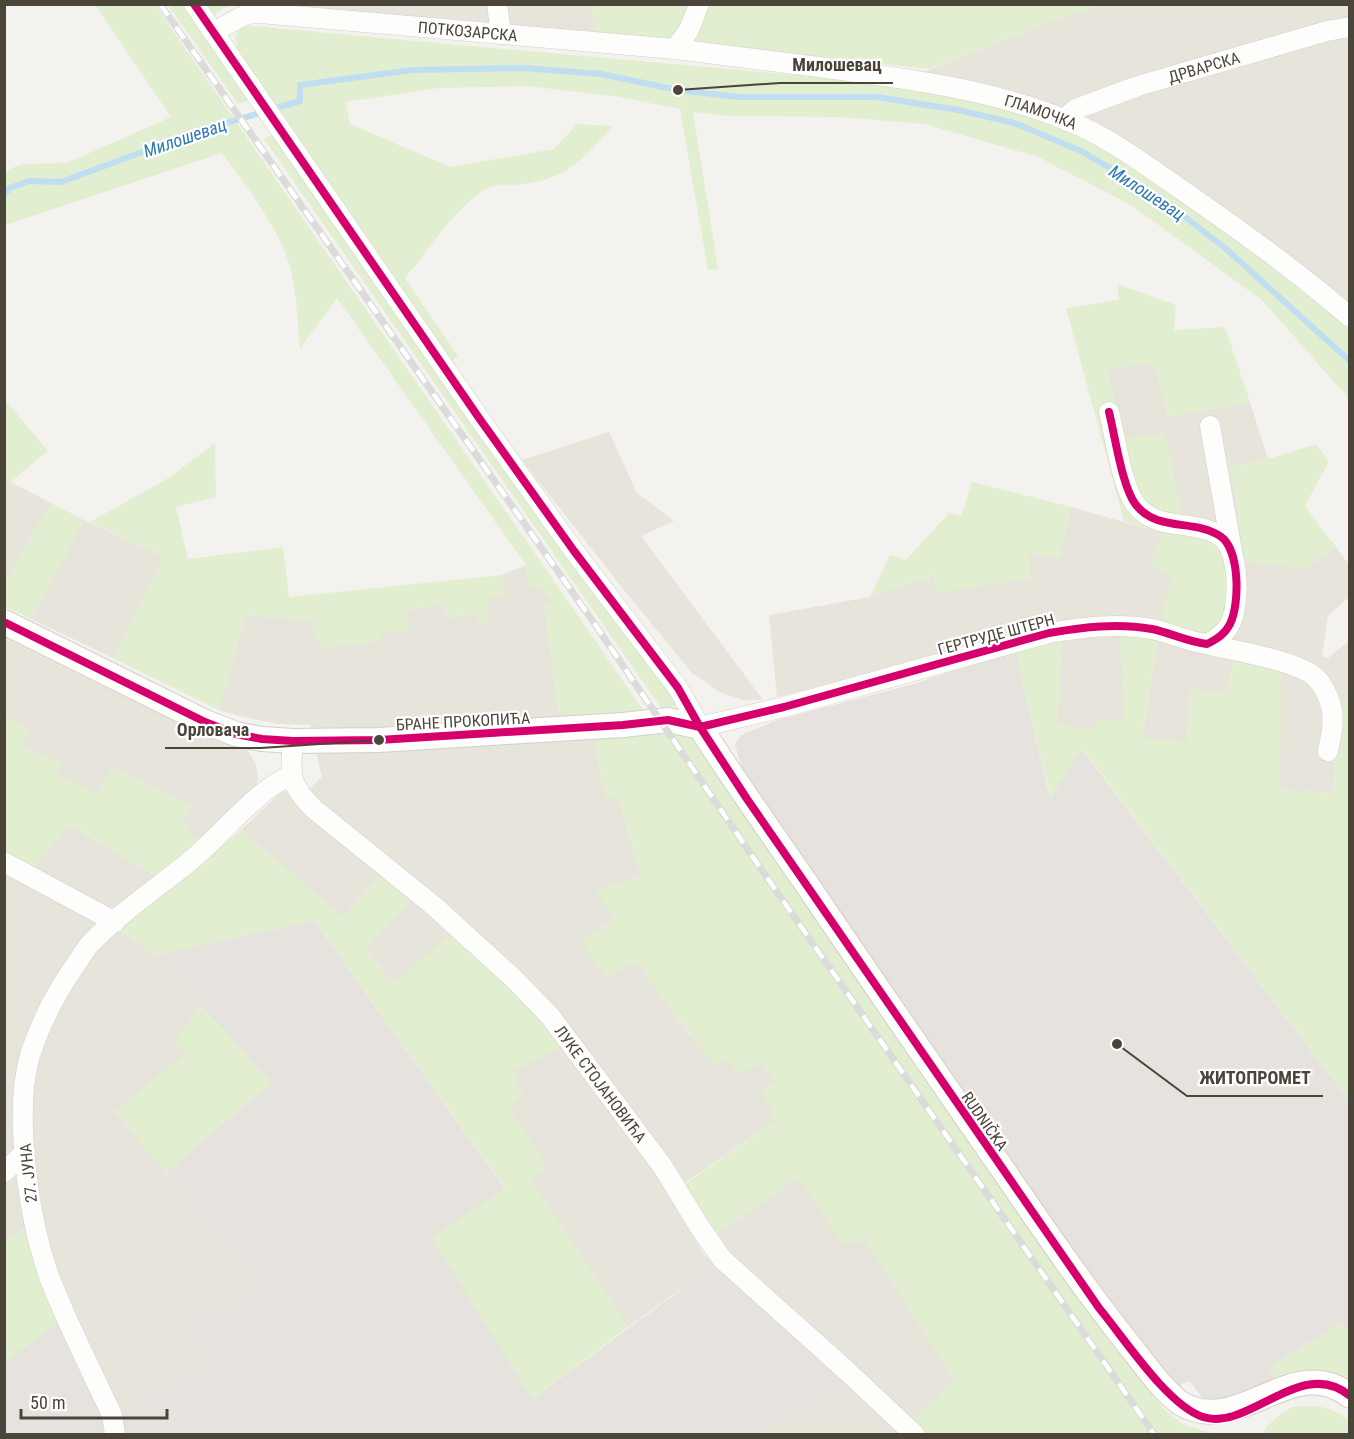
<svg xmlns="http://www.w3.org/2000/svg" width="1354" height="1439" font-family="'Roboto Condensed',sans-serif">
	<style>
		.residential { fill: #e7e4dc }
		.industrial { fill: #e6e2de }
		.green { fill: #e1eecf }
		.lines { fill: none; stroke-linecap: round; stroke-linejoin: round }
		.stream { stroke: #c0ddf1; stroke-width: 6 }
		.minor-casing { stroke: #d2d0cb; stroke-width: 21 }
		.tertiary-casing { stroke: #d2d0cb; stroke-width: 26 }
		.minor { stroke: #fdfdfc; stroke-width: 20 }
		.tertiary { stroke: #fdfdfc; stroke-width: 24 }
		.rail-casing { stroke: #dbdbda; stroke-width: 7 }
		.rail { stroke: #fff; stroke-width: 4.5; stroke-dasharray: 14; stroke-linecap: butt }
		.cycleway-casing { stroke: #fff; stroke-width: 11 }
		.cycleway { stroke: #d6006c; stroke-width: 8 }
		.labels { text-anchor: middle; stroke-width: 4.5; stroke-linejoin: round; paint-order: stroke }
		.street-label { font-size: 16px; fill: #4b4439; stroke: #fff }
		.water-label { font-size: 18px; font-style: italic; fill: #2e7ab2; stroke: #fff }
		.leader { fill: none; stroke: #4b4439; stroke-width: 2 }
		.callout-dot { fill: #4b4439; stroke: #fff; stroke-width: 2 }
		.callout-label { font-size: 18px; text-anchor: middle; font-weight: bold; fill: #4b4439; stroke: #fff; stroke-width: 4.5; stroke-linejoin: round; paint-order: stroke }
	</style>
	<rect width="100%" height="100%" fill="#f4f2ee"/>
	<g class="residential">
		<polygon points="298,5 591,5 596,34 368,14"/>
		<polygon points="1103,5 1349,5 1349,328 1181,195 899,82 1044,24"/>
		<polygon points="1154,364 1168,417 1250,402 1268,459 1230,467 1306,569 1336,547 1349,565 1349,597 1328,616 1322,656 1328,658 1349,641 1349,702 1338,705 1335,735 1334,793 1280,790 1281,672 1233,661 1227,693 1191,689 1186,744 1142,739 1158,639 1124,720 1092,730 1057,725 1062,636 943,655 777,697 769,615 870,597 934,575 937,593 1030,553 1060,556 1071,507 1163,533 1186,533 1122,440 1107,367"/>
		<polygon points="609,432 637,493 674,521 641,536 763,700 743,700 720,692 692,673 624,590 522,460"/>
		<polygon points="5,479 51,503 5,582"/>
		<polygon points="84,520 164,557 113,658 31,619"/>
		<polygon points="526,565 528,585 540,587 556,601 544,603 559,714 584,713 593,735 602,782 607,798 618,797 641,877 596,891 615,917 582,943 637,961 684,1028 717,1064 726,1059 761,1062 774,1081 762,1090 776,1120 670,1193 703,1254 715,1265 628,1327 531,1180 546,1165 508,1108 513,1071 562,1046 493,969 395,984 365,949 413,898 342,917 241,830 280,793 286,791 300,798 322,777 310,725 279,724 239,716 219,710 246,615 310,620 382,641 380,633 405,611 443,604 447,618 477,613 489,622 486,598 504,596 502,575"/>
		<polygon points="5,634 245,746 256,764 258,779 253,795 199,845 182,820 190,806 113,768 97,794 56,774 54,762 19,745 29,729 5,717"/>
		<polygon points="69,824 157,877 120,905 111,908 101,907 33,870"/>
		<polygon points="5,868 118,930 155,955 201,1005 175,1041 186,1054 115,1112 166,1172 256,1289 181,1324 209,1364 129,1403 140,1417 107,1429 58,1323 27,1227 5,1242"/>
		<polygon points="800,1177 842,1242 866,1241 955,1380 897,1434 756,1434 851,1384 730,1252 716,1234"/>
	</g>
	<g class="industrial">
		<polygon points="1017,649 1022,684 1050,797 1081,748 1349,1101 1349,1334 1341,1323 1268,1368 1276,1380 1210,1409 1190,1381 1176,1387 1060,1233 744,774 735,745 741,735 781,719 914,684"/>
		<polygon points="314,921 505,1189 532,1399 715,1265 851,1384 756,1434 5,1434 4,1362 58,1323 107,1429 139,1417 129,1403 208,1364 181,1324 256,1289 166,1172 272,1083 155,955"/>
	</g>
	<g class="green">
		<path d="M95,5H155L646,714H559L544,603L555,601L540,587L528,586L526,565L337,298L300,349C297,317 297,282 285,252C270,216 244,184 222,153L5,225L4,172L21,164L67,163L171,117Z"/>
		<polygon points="168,5 234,5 223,8 214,15 213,22 249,100 238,104"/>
		<polygon points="591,5 1103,5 1044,24 930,69 596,34"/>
		<path d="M251,26L782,74L899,82L1002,103L1086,135L1181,195L1349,328V399L1262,300L1131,205L1038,157L925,124L838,117L730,116L693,112L718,269L708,270L680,109L619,97L528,86L439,88L346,102L350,124L450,167L554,149L577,124L613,126C584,158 569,178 524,184C513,186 498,183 488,188C460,202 426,253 405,278L458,356L449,363L238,49L235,38L239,28Z"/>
		<polygon points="273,134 644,648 677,706 662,709 264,139"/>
		<polygon points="1117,284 1176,305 1174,330 1225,327 1250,402 1168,417 1154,364 1107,368 1122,439 1165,433 1186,532 1202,537 1223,549 1230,572 1228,608 1217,629 1200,638 1159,626 1172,576 1149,563 1163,533 1124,521 1066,308 1119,300"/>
		<polygon points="5,400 48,451 10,482 5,479"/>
		<polygon points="215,443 216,497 176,507 188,559 283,547 289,597 502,575 504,596 486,598 490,623 479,623 476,613 447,618 443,604 405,611 409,630 381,633 382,641 320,648 310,620 246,615 219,710 113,658 164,557 90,522 170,477"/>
		<polygon points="1316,444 1329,461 1305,506 1336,547 1306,569 1245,561 1230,467 1268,459"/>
		<polygon points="972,482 1071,507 1060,557 1030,553 1030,579 937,593 933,575 870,597 890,555 906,560 949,513 961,516"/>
		<polygon points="51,503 84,520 31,619 5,606 5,582"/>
		<polygon points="1062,635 1057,725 1092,730 1099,718 1124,720 1120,637 1158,639 1142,738 1186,743 1191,689 1227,693 1233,661 1282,672 1280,790 1334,793 1335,735 1338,704 1349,702 1349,1101 1082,748 1051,798 1022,684 1017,649"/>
		<polygon points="4,717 30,729 20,745 62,764 56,774 97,794 112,768 191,806 182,820 199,845 157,877 70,824 33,870 5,856"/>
		<polygon points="687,730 703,746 1143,1380 1165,1410 1182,1424 1214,1434 928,1434 913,1419 955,1380 866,1241 842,1243 800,1177 716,1234 685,1184 776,1120 762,1090 774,1081 761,1063 739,1074 726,1059 717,1065 683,1026 637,961 607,978 582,943 615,917 595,891 641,877 618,797 607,799 602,782 593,735"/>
		<polygon points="241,830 342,917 382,873 414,898 365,949 395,983 454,931 498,974 563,1046 513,1071 523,1095 509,1108 547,1166 531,1180 628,1327 532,1399 431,1237 505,1188 314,921 155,955 118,930"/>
		<polygon points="201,1005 272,1083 166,1172 115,1112 186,1054 174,1041"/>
		<polygon points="28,1227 58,1323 5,1362 5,1242"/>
		<path d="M1341,1323L1349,1334V1386C1321,1365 1308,1371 1276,1380L1268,1368Z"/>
		<path d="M1317,1406C1330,1409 1340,1412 1349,1421V1434H1263C1266,1425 1282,1411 1292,1407C1298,1405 1309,1406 1317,1406Z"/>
	</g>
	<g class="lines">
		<polyline class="stream" points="4,194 10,188 29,181 61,182 199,131 300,101 300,85 412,70 523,68 601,74 678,90 739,97 877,97 958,110 1014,123 1081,151 1162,199 1225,248 1350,361"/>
		<g class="minor-casing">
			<g id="minor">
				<path d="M194,4L479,418L574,551L678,688L700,727L784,707L1049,633C1084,627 1117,623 1152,629C1171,633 1188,642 1207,644C1217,639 1225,634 1230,624C1240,604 1240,549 1220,536C1195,519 1157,532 1136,505C1122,487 1115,436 1109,412"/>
				<polyline points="497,4 501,34"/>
				<path id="s1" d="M213,32L247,14L260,13L675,49L689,30L699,4"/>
				<path id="s2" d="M675,49C731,56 786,63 842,70C923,81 1004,92 1080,126C1115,142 1147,166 1179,188C1238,229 1296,270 1350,317"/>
				<path id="s3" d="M1067,121L1071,113L1076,109L1138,86L1327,31L1350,27"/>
				<polyline points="1210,426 1232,551"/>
				<path d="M1207,644C1233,651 1296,660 1315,677C1323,684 1330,699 1332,710C1334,724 1331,737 1328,751"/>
				<path id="s4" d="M293,741C290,776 289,784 314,809L434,906L512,977L550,1016L663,1167L699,1226L722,1259L848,1372L914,1434"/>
				<polyline points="4,862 115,922"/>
				<polyline points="4,1172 25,1152"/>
				<path d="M115,1434L112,1415C91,1370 68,1325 50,1279C29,1221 13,1114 30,1055C40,1025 54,996 72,970C78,962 83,952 90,944C118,915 152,891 184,866C219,839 252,793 291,775"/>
			</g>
		</g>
		<g class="tertiary-casing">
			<path id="tertiary" d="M4,622L205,722L236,734L262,739L293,741L379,740L491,733L623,725L668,720L700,727C734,780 770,831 806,883C872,981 940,1079 1008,1177C1047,1234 1086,1291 1130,1346C1145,1365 1160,1387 1180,1403C1239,1439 1293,1350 1350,1396"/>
		</g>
		<use href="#minor" class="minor"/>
		<use href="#tertiary" class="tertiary"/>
		<g class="rail-casing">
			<polyline id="rail" points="160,4 592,620 759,866 1154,1434"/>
		</g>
		<use href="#rail" class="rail"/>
		<g class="cycleway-casing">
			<g id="cycleway">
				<path d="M194,4L479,418L574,551L678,688L700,727L747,799L1099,1308C1124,1338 1167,1405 1203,1417C1248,1432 1302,1355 1350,1396"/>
				<path d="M4,622L205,722L236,734L262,739L293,741L379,740L491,733L623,725L668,720L700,727L784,707L1049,633C1084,627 1117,623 1152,629C1171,633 1188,642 1207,644C1217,639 1225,634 1230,624C1240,604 1240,549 1220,536C1195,519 1157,532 1136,505C1122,487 1115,436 1109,412"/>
			</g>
		</g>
		<use href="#cycleway" class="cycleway"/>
	</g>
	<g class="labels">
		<g class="street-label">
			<text dy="6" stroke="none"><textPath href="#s1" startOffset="260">ПОТКОЗАРСКА</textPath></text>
			<text dy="6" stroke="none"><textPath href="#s3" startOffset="150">ДРВАРСКА</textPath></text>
			<text dy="6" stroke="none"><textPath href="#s2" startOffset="372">ГЛАМОЧКА</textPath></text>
			<text transform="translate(996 634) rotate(-15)" y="6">ГЕРТРУДЕ ШТЕРН</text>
			<text transform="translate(463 721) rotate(-3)" y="6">БРАНЕ ПРОКОПИЋА</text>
			<text dy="6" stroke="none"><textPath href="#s4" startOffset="474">ЛУКЕ СТОЈАНОВИЋА</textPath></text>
			<text transform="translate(985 1121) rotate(55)" y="6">RUDNIČKA</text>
			<text transform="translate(28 1173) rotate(-96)" y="6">27. ЈУНА</text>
		</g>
		<g class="water-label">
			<text transform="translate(185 138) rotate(-19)" y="6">Милошевац</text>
			<text transform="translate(1147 193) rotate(33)" y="6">Милошевац</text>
		</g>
	</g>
	<path class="leader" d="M678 90L780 83H893M379 740L261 748H165M1117 1044L1187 1096H1323"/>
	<g class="callout-dot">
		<circle cx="678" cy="90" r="6"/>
		<circle cx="379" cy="740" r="6"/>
		<circle cx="1117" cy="1044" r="6"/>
	</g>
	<g class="callout-label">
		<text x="837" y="71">Милошевац</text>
		<text x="213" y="736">Орловача</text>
		<text x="1255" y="1084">ЖИТОПРОМЕТ</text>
	</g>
	<rect width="1354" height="1439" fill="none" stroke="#4b4439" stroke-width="12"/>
	<path d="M21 1409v9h146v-9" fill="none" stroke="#4b4439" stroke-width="3"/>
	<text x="30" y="1409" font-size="18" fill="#4b4439" stroke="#ffffff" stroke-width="4.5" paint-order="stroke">50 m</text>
</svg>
